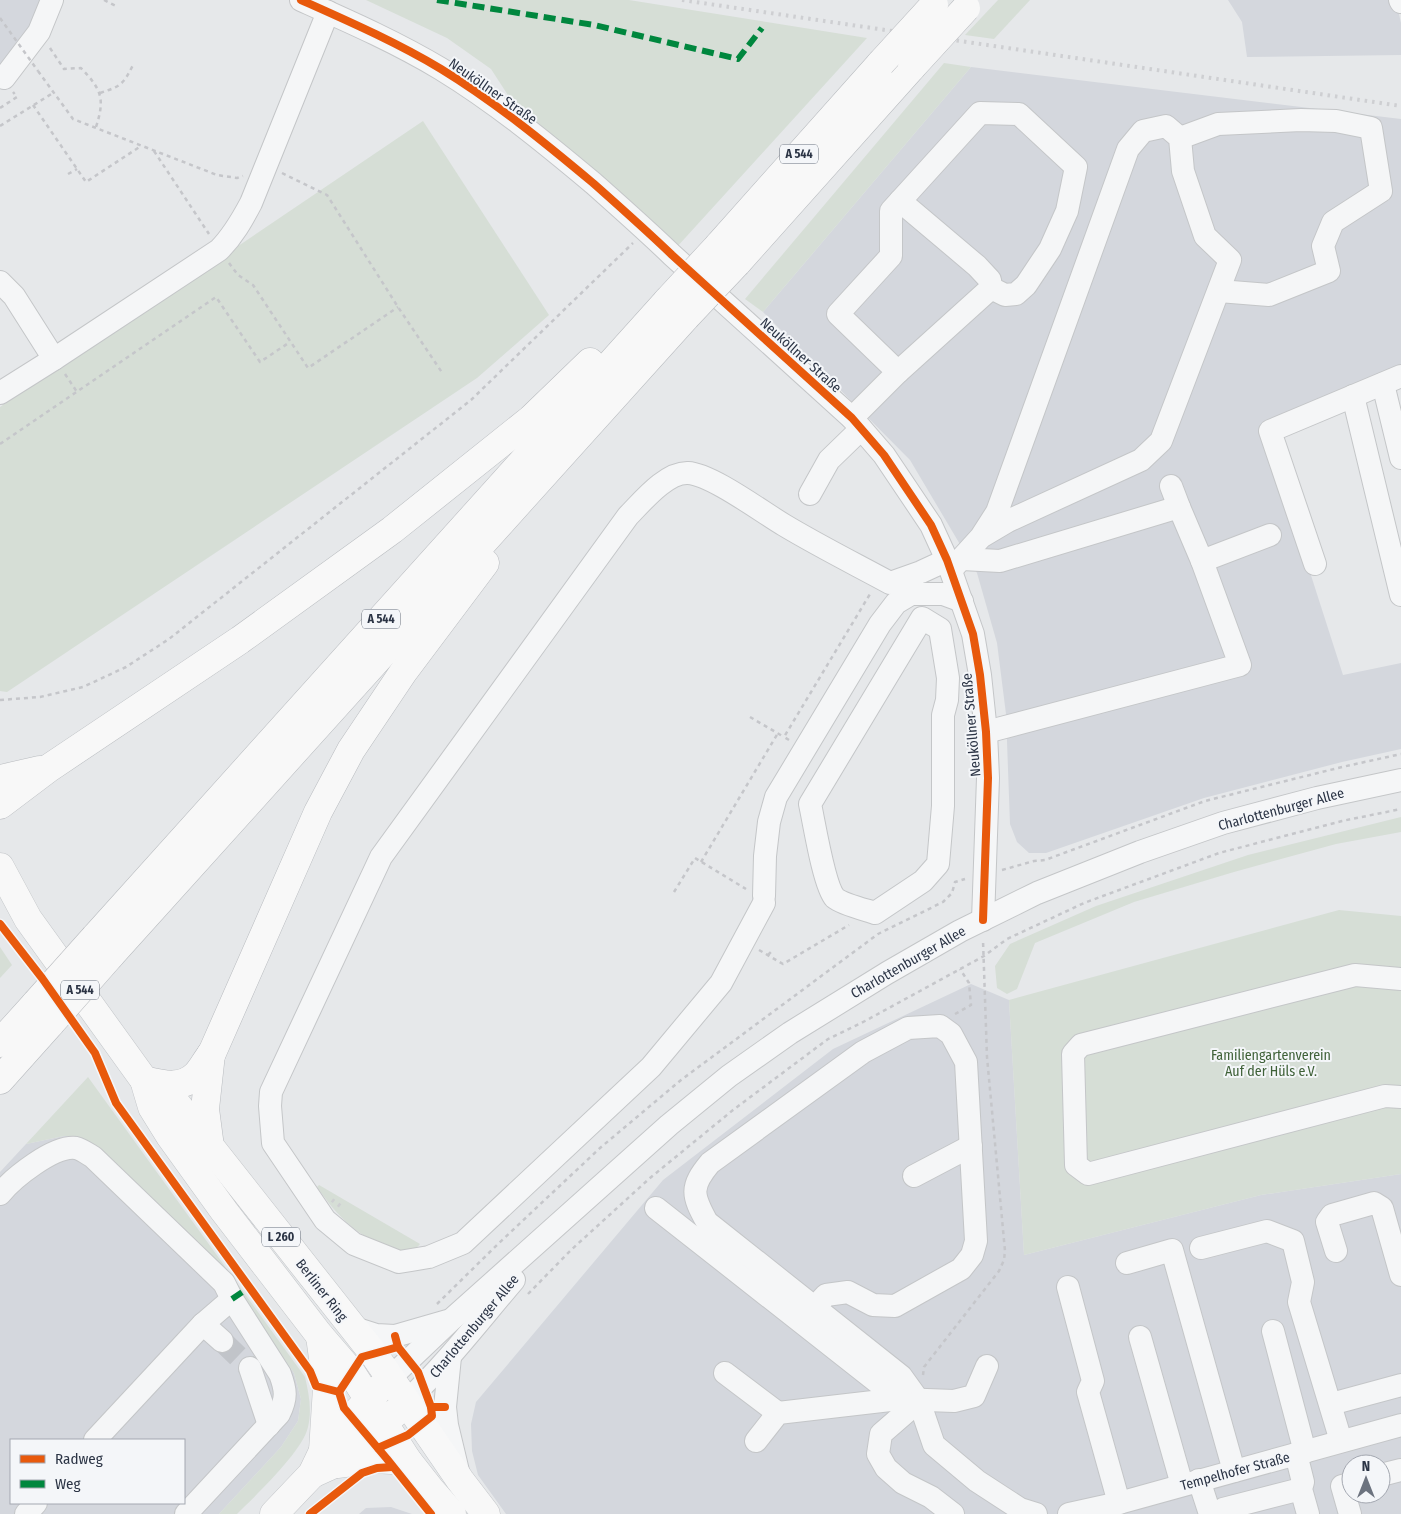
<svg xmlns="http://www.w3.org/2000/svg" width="1401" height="1514" font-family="'Fira Sans Condensed',sans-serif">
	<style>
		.built { fill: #d4d7dd; fill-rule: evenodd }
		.green { fill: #d6ded6 }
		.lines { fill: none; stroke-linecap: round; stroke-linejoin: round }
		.minor-tunnel { stroke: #c1c4c9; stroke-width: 22; stroke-dasharray: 22 11; stroke-linecap: butt }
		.minor-casing { stroke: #c4c6c8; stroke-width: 24 }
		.major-casing { stroke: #c2c5c8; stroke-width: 29 }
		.highway-casing { stroke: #b8bbbf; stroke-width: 29 }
		.path { stroke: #c5c6ca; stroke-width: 2.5; stroke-dasharray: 4 4; stroke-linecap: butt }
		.minor { stroke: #f5f6f7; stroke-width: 22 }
		.major { stroke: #f8f8f8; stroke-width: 28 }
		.highway { stroke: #f8f8f8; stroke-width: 28 }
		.rail { stroke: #cecfd2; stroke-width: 4; stroke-dasharray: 2.5 5; stroke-linecap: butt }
		.highway-bridge-casing { stroke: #b8bbbf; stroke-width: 29; stroke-linecap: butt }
		.path-bridge { stroke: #c5c6ca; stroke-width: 2.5; stroke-dasharray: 4 4; stroke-linecap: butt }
		.highway-bridge { stroke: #f8f8f8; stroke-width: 28 }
		.quiet { stroke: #00873e; stroke-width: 6; stroke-dasharray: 12 6; stroke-linecap: butt }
		.cycleway-casing { stroke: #f4f6f9; stroke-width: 11 }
		.cycleway { stroke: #e8590c; stroke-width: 8 }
		.labels { text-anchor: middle; stroke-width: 4; stroke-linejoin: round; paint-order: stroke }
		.shield { fill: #f4f6f9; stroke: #676e7b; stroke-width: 1 }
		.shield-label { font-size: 12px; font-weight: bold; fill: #2b3445 }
		.street-label { font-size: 14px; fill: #2b3445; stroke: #f4f6f9 }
		.park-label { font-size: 14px; fill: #3f6138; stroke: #f4f6f9 }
	</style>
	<rect width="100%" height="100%" fill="#e6e8ea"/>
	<g class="built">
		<polygon points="0,0 57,0 0,66"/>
		<polygon points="1228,0 1392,0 1398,10 1401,23 1401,55 1247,57 1242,22"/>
		<polygon points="971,67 1401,119 1401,370 1264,429 1343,675 1401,663 1401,749 1342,762 1204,798 1046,853 1029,853 1017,842 1010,824 1006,714 997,643 977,573 910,460 763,312"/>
		<path d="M971,984L1009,1000L1024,1255L1261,1195L1401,1174V1514H506L478,1475L472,1451L471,1424L476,1402L663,1180L833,1049ZM1351,1464H1381V1494H1351Z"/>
		<path d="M64,1136L81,1137L220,1266L294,1373L301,1399L298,1421L281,1447L219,1514H0V1172L26,1144ZM11,1440H184V1503H11Z"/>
		<polygon points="391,1507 412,1514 359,1514 366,1508"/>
	</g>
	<g class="green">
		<polygon points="366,0 629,0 867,38 676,248 517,109 491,69 447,38"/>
		<polygon points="998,0 1030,0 994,39 965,35"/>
		<polygon points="944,63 971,67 763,312 745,299"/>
		<polygon points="423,121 549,315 477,378 7,692 0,691 0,407"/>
		<polygon points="1401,817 1401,832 1336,844 1234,872 1134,902 1035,943 1017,989 1007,994 997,988 995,966 1010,944 1096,906 1248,855"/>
		<polygon points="1339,910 1401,916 1401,1174 1261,1195 1024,1255 1009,1000"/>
		<polygon points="0,947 12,965 0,978"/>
		<path d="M88,1077L305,1377C309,1394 312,1410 308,1427C303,1451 256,1495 237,1514H219L281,1447L298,1421L301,1399L294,1373L220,1266L81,1137L64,1136L26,1144Z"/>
		<path d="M319,1185L420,1244C414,1252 404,1251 395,1249C360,1240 337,1216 317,1187Z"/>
	</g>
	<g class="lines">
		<polyline class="minor-tunnel" points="222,1341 250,1368"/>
		<g class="minor-casing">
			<g id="minor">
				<path d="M301,0C348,21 396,42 441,69C495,102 544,142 593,183C620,207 646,230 672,255L852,418L884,455L931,525L947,560L973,634L980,675L986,732L988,778L983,920"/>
				<polyline points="1400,0 1401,2"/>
				<polyline points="4,78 39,32 52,0"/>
				<polyline points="1180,138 1218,124 1301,120 1336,121 1371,128 1381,191 1333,222 1323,246 1329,271 1269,295 1219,291"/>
				<polyline points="0,282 14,296 54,359"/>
				<polyline points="898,372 991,288 990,280 977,266 900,201"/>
				<polyline points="1383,384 1401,458"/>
				<path d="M0,393L54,359L219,250C233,236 242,220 251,203L328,12"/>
				<polyline points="1353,396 1401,595"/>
				<polyline points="852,418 898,372 838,314 891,256 891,211 980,113 1019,114 1076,167 1067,211 1050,249 1026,285 1016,294 1005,295 991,288"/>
				<polyline points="1171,486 1179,507"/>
				<polyline points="810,494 829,460 861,429"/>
				<polyline points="962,559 1000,561 1179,507 1202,561 1240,665 986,732"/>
				<polyline points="1202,561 1270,535"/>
				<polyline points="1315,564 1270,431 1401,376"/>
				<polyline points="951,570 981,537 1008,521 1141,460 1161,441 1230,260 1205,236 1183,171 1180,138 1166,126 1143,131 1128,149 997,512 981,537"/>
				<path d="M922,618L940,629L948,678L947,700L943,715V806L938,864L923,881L875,913C866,910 842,904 835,898C824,886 814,822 810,804Z"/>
				<polyline points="764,896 765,856 769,822 776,797 880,624 896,603 911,594 943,594 962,601"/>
				<path d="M764,903L721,983L651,1067L463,1243L429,1257L399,1262L354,1244L325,1220L273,1143L270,1106L271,1092L381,857L628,516C642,502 666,472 688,473C711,474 762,512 784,525C819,546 855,564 890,583L921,572L947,560"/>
				<polyline points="1401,979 1355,975 1081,1045 1073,1054 1076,1165 1088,1174 1385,1096 1401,1097"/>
				<polyline points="914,1176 971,1146"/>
				<path d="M0,1194C13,1178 54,1145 76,1148C81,1149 88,1154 93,1157L224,1283L232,1299L280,1374C286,1390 287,1398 279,1414L186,1514"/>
				<polyline points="656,1208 899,1399 954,1401 974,1396 987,1366"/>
				<polyline points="1201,1248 1267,1231 1293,1241 1303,1282 1299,1302 1341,1441"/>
				<polyline points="1336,1251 1327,1222 1332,1215 1374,1203 1382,1208 1401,1275"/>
				<polyline points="1127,1263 1172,1250 1234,1471"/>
				<polyline points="1068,1287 1093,1381 1088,1392 1119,1503"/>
				<path d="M814,1308L826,1295L848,1292L873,1305L895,1306L961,1269L972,1255L976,1241L966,1062L951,1034L940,1026L908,1028L863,1052L710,1163C690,1187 692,1195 707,1222L901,1376L919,1401L934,1445L977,1481L1020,1509L1036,1514"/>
				<polyline points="203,1324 222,1341"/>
				<polyline points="351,1327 376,1335 395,1336 447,1321"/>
				<polyline points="1273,1331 1305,1452"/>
				<polyline points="1140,1337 1182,1485"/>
				<polyline points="450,1357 445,1407 447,1425 458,1471"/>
				<polyline points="250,1368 269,1425"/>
				<polyline points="725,1373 778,1413"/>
				<polyline points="391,1377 451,1320 669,1125 729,1076 790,1033 887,973 960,931 1037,893 1140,852 1223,823 1317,798 1401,780"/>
				<path d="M407,1401C446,1364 479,1321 514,1280"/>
				<polyline points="919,1401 881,1434 878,1454 886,1468 903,1483 931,1497 953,1514"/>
				<polyline points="1331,1404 1401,1385"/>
				<polyline points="95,1440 203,1324 232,1299"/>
				<polyline points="756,1441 778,1413 899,1399"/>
				<polyline points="1296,1454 1303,1482 1301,1489 1308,1514"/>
				<polyline points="1381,1475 1401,1470"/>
				<polyline points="1199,1480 1210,1514"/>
				<polyline points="26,1514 36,1503"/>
				<polyline points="1069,1514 1119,1503 1401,1425"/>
				<polyline points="1225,1514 1223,1509 1301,1489"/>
				<polyline points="1350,1514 1342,1486 1351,1484"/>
			</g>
		</g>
		<g class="major-casing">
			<g id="major">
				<polyline points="0,867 28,919 144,1080 152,1107 170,1136 224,1211 320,1336 351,1372 408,1461 430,1489 452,1514"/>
				<polyline points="144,1080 171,1097 373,1353 460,1480 486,1514"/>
				<polyline points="320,1336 327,1388 323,1451"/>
				<polyline points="337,1464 375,1459 408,1461"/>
				<polyline points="312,1474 334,1464 360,1446 396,1412"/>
				<polyline points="274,1514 312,1474 323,1451 352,1417 380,1388"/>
			</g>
		</g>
		<g class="highway-casing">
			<g id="highway">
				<polyline points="718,246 881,63"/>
				<polyline points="737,263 912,67"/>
				<polyline points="0,779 40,770"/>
				<polyline points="0,805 49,768 240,640 392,530 531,419 590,362"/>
				<polyline points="95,937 668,300"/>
				<polyline points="110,956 686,317"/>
				<polyline points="0,1043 36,1003"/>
				<polyline points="0,1080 51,1023"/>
				<path d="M144,1080C161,1084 181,1090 196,1075C202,1069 206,1060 212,1053L318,812L351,750L404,671L485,563"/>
				<polyline points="210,1147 205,1109 211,1054"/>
			</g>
		</g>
		<g class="path">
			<polyline points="104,0 116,6"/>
			<path d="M50,48L64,69L81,68C102,90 105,99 96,127"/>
			<polyline points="38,71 73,119 217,175 237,178 243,176"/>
			<path d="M100,93C121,86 123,85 133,65"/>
			<polyline points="33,105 86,182 141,146"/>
			<polyline points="0,108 17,97 13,92"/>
			<polyline points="0,126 53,93"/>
			<polyline points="154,151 209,234"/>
			<polyline points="282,173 327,195 398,307 443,374"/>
			<polyline points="68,174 77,169"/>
			<polyline points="229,263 238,275 253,285 308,368 398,307"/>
			<polyline points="65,374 77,392"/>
			<polyline points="0,444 216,297 260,362 290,342"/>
			<polyline points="0,700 40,697 83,687 126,667 169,639 471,400 633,243"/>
			<polyline points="750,717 784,737"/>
			<polyline points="789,740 784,737 870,594"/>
			<polyline points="701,862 778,733"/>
			<polyline points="1002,870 1034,861 1045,860 1205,801 1342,767 1401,754"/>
			<polyline points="674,892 695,858 746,889"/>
			<polyline points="759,950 783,964 849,925"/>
			<polyline points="768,955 773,950"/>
			<polyline points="955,1014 971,1005 969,983 960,969"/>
			<polyline points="528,1294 571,1250 650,1178 733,1110 828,1039 865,1021 984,956 1007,939 1084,903 1219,853 1342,821 1401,809"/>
			<polyline points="437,1304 499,1243 600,1148 681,1080 878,934 943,902 952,893 955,882 965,879"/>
			<polyline points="923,1375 924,1367 999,1271 1004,1260 1005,1251 987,1057 983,940"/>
		</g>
		<use href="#minor" class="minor"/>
		<use href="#major" class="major"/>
		<use href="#highway" class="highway"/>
		<g class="rail">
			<polyline points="682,0 1401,106"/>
			<polyline points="332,1200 343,1208"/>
		</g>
		<g class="highway-bridge-casing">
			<g id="highway-bridge">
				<polyline points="881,63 934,5"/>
				<polyline points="912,67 966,8"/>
				<polyline points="668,300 718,246"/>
				<polyline points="686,317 737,263"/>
				<polyline points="36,1003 95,937"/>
				<polyline points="51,1023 110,956"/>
			</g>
		</g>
		<polyline class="path-bridge" points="0,18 38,71"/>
		<use href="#highway-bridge" class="highway-bridge"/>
		<g class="quiet">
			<polyline points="437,0 594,25 738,59 762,28"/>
			<polyline points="232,1299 250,1287"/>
		</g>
		<g class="cycleway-casing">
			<g id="cycleway">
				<path d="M301,0C348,21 396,42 441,69C495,102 544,142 593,183C620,207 646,230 672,255L852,418L884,455L931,525L947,560L973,634L980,675L986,732L988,778L983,920"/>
				<polyline points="0,924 42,978 95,1053 116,1103 310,1371 316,1386 339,1392 344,1408 387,1459 431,1514"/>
				<polyline points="395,1336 398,1347 418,1372 431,1407 445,1407"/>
				<polyline points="339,1392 362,1357 398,1347"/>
				<polyline points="378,1448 408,1435 432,1416 431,1407"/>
				<polyline points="310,1514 362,1473 377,1468 392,1467"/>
			</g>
		</g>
		<use href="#cycleway" class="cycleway"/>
	</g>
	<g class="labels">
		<g class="shield">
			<rect x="780" y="144.5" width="38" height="19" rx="4"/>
			<rect x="362" y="609.5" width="38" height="19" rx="4"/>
			<rect x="61" y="980.5" width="38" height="19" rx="4"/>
			<rect x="262" y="1227.5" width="38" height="19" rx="4"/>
		</g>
		<g class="shield-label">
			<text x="799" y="158">A 544</text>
			<text x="381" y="623">A 544</text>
			<text x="80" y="994">A 544</text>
			<text x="281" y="1241">L 260</text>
		</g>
		<g class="street-label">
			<text transform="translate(493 91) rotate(35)" y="5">Neuköllner Straße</text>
			<text transform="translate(801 355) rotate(42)" y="5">Neuköllner Straße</text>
			<text transform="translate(971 725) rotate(-95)" y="5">Neuköllner Straße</text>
			<text transform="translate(1281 809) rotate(-15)" y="5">Charlottenburger Allee</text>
			<text transform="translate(908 962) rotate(-30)" y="5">Charlottenburger Allee</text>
			<text transform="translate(322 1290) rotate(52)" y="5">Berliner Ring</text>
			<text transform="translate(474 1326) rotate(-50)" y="5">Charlottenburger Allee</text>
			<text transform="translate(1235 1471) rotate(-15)" y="5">Tempelhofer Straße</text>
		</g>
		<g class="park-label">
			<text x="1271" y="1060">Familiengartenverein<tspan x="1271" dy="16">Auf der Hüls e.V.</tspan></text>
		</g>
	</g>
	<rect x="10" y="1439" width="175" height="65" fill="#f4f6f9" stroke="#a4a8b1"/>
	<rect x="20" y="1455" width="25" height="8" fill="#e8590c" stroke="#a4a8b1"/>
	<text x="55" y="1464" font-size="15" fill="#2b3445">Radweg</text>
	<rect x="20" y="1480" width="25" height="8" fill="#00873e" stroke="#a4a8b1"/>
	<text x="55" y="1489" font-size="15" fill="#2b3445">Weg</text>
	<g transform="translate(1366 1479)"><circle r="24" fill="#f4f6f9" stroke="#a4a8b1"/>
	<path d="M0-4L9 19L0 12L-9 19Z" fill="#6c737f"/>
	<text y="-8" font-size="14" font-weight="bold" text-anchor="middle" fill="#2b3445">N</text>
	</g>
</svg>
